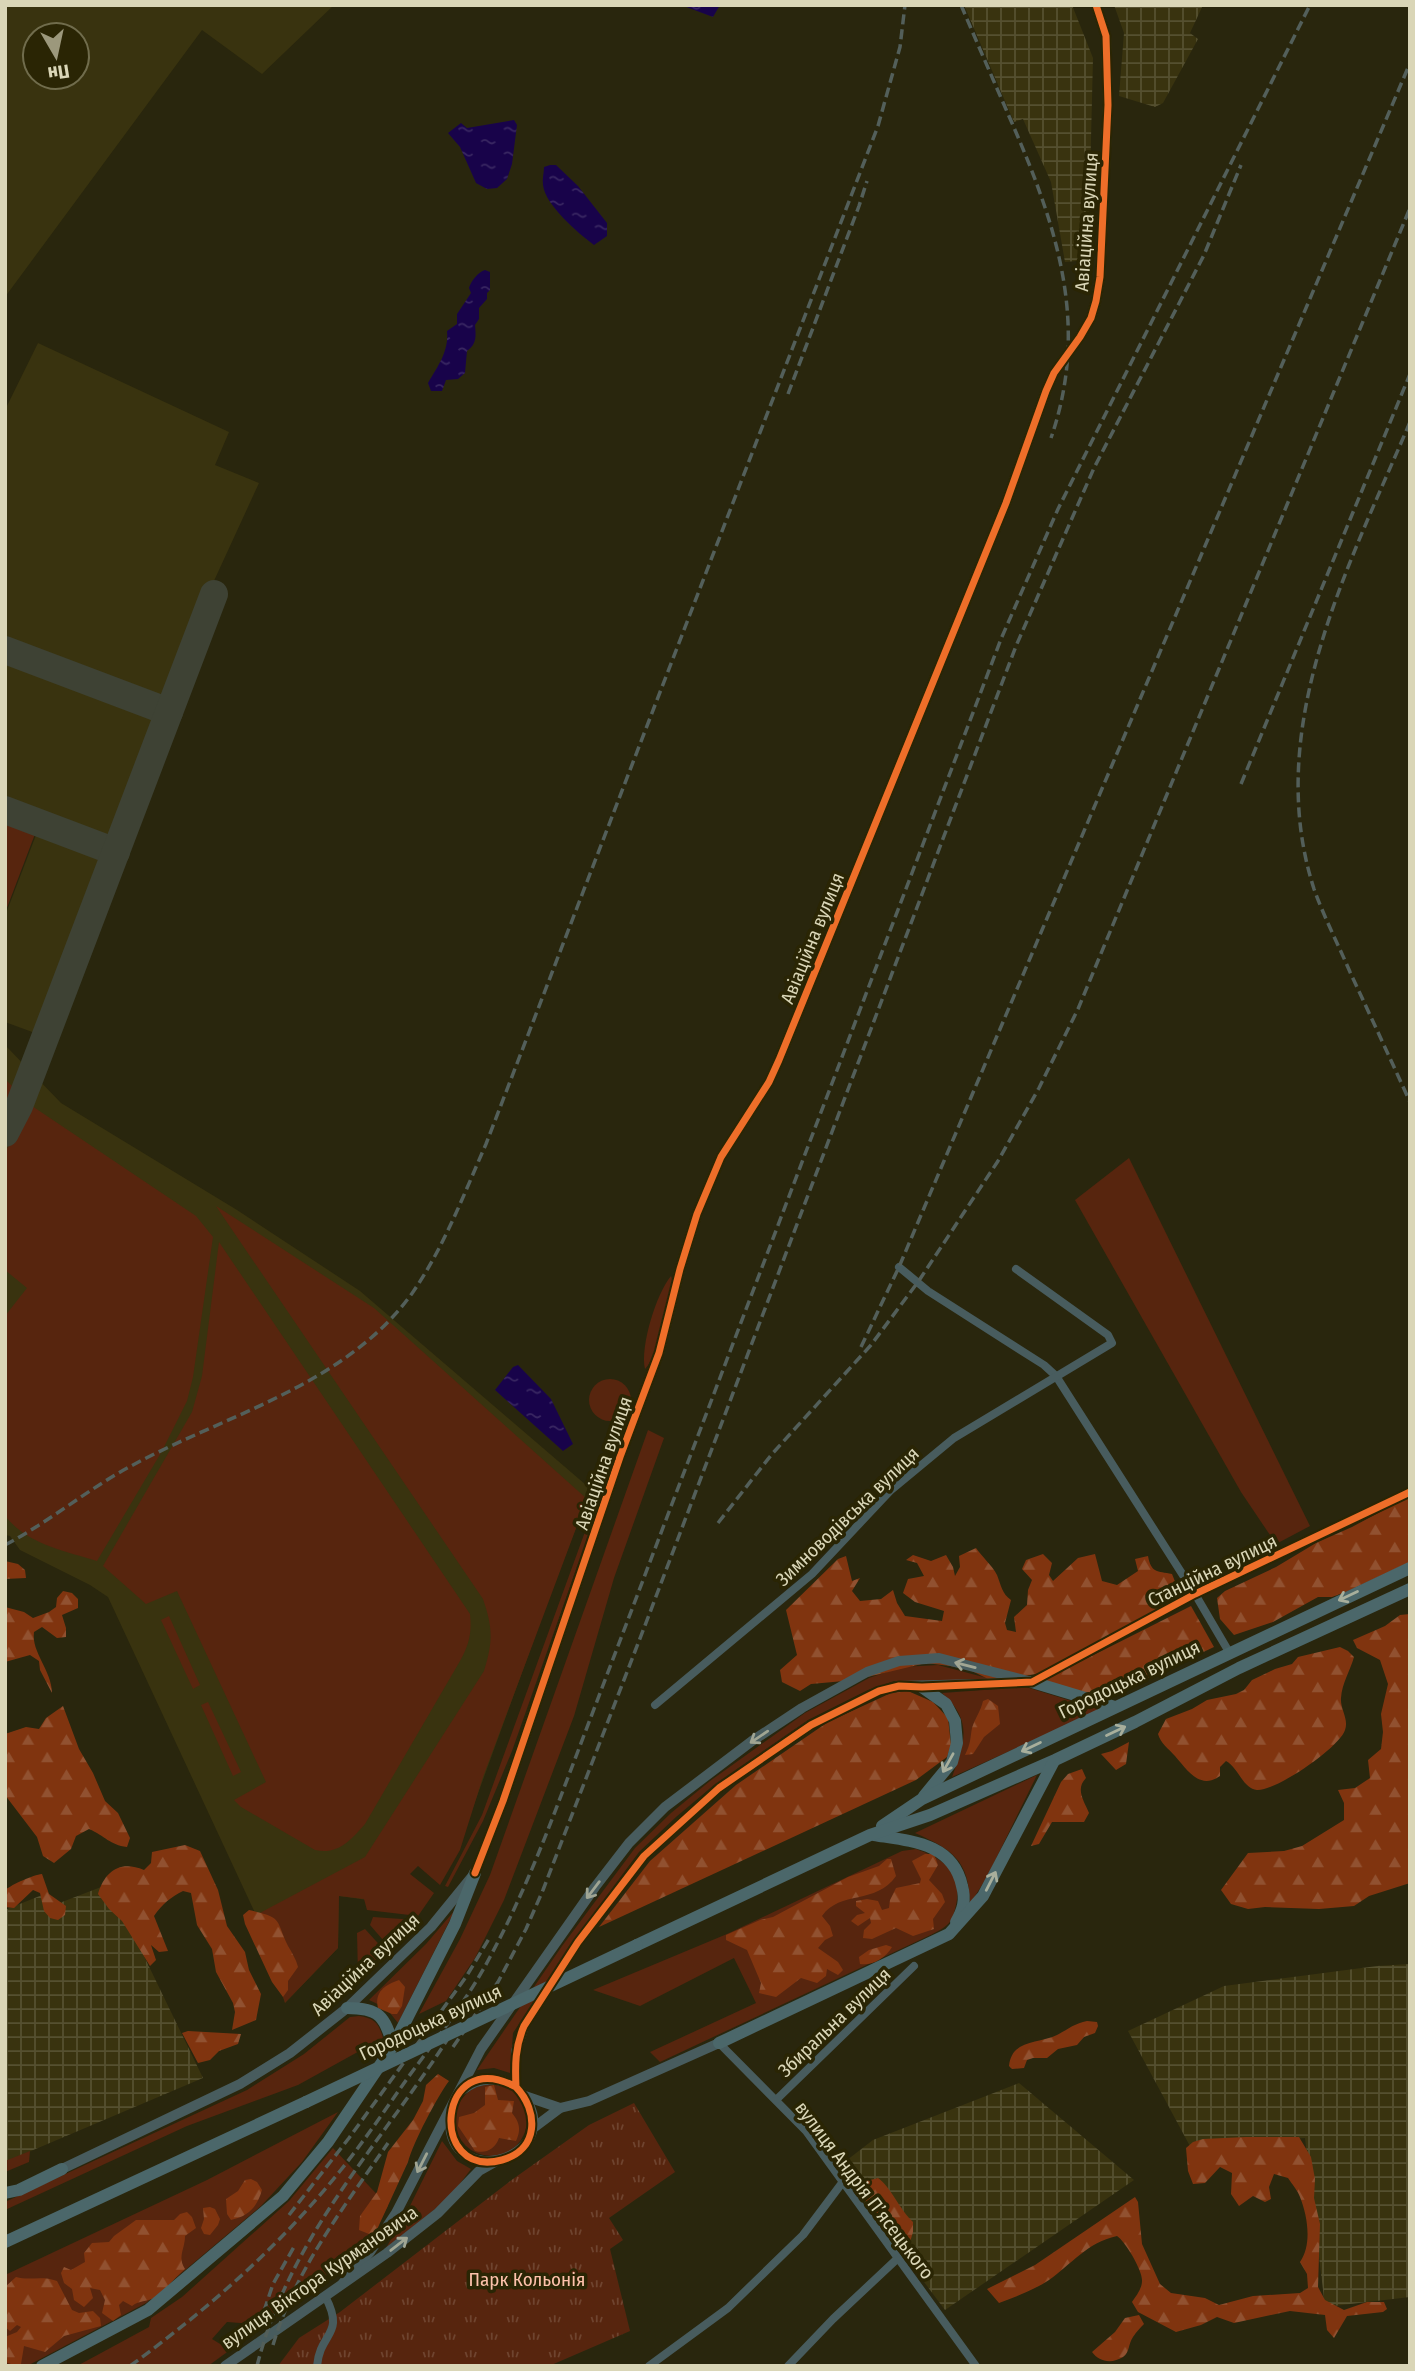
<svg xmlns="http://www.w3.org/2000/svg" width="1415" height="2371" font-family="'Fira Sans Condensed',sans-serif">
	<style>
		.built { fill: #39330f; fill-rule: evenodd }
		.industrial { fill: url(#industrial-grid) }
		.grass { fill: #57250e }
		.forest { fill: url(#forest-firs) }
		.park { fill: url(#park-tufts) }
		.water { fill: url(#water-ripples) }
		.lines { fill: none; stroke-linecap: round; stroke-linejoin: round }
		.taxiway { stroke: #3e4234; stroke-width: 28 }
		.minor { stroke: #485c5e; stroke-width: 8 }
		.tertiary { stroke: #485c5e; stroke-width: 10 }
		.primary { stroke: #4b676a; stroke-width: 12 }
		.rail { stroke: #535f5a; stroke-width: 3.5; stroke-dasharray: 10 5; stroke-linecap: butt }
		.primary-bridge { stroke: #4b676a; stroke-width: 12 }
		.cycleway-casing { stroke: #2a2504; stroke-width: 11 }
		.cycleway { stroke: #ee6e29; stroke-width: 7 }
		.oneway { stroke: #a8af9c }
		.oneway2 { stroke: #a0a593 }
		.labels { text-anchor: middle; stroke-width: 7; stroke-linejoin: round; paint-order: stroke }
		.street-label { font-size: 19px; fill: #dad6b7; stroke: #2a2504 }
		.park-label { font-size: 19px; fill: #fdc1ab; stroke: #2a2504 }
	</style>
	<defs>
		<pattern id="industrial-grid" width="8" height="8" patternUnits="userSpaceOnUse" patternTransform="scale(1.75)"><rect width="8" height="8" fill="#39330f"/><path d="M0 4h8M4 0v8" fill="none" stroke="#555030"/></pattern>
		<pattern id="forest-firs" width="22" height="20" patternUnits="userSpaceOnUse" patternTransform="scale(1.75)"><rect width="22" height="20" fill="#80340f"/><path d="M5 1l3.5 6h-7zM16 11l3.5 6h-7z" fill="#915130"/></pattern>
		<pattern id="park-tufts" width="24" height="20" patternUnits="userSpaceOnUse" patternTransform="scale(1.75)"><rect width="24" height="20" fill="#57250e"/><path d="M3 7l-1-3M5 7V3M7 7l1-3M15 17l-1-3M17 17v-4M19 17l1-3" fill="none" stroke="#6f442f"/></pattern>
		<pattern id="water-ripples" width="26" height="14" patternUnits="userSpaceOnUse" patternTransform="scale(1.75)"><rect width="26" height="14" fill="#18034a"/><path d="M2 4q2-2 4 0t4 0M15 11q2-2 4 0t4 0" fill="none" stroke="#392762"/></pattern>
	</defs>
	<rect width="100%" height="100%" fill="#29260d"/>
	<g class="built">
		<path d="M5,5H334L262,74L202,30L5,297ZM77,35V77H35V35Z"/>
		<polygon points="38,343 229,432 215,465 259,483 190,633 108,839 5,801 5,410"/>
		<polygon points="36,835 101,859 35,1033 5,1022 5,916"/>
		<polygon points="5,1045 61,1103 237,1210 360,1291 593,1491 587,1499 548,1601 472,1810 382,1902 339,1896 338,1948 285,2003 256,1915 108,1597 90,1585 20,1550 10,1536 5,1535"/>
	</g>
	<g class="industrial">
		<polygon points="964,5 1072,5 1093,58 1088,260 1065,262 1051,182 1023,119 1014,122"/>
		<polygon points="1114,5 1203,5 1190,33 1198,39 1163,103 1155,107 1119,96 1124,33"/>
		<polygon points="109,1884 203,2078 5,2162 5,1910 42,1895 49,1907"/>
		<polygon points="1410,1964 1410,2297 1325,2307 1305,2138 1223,2143 1191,2148 1128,2031 1224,1986 1377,1966"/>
		<polygon points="1019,2083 1134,2180 945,2310 838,2167 873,2140"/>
	</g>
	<g class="grass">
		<polygon points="5,817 32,827 35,834 5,913"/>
		<polygon points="5,1079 17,1091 5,1112"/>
		<path d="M32,1106L196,1216L213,1237L193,1377L187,1401L162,1451L97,1561C62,1550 29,1545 5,1516V1316L27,1288L5,1270V1152Z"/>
		<polygon points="1129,1158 1310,1526 1276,1544 1241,1492 1075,1200"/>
		<path d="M216,1206L374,1308L587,1499L483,1777L460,1850L440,1885L418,1866L410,1874L434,1893L418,1916L367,1910L364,1899L339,1896L338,1948L285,2003L256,1915L365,1857L484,1671C493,1642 493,1628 483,1599Z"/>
		<path d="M219,1242L470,1614C472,1633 469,1645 460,1661L365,1824C350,1841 338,1855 315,1850L241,1807L234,1800L266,1782L177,1591L146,1604L103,1566L192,1412L202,1376Z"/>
		<path d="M671,1276L673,1282C668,1301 658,1357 645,1369C640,1347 656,1294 671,1276Z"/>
		<circle cx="610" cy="1400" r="21"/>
		<polygon points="648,1430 664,1438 614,1578 574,1716 504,1900 475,1958 446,2001 419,2014 460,1939 490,1875"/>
		<polygon points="609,1476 512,1751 483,1821 448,1887 445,1886 482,1815 602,1485"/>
		<polygon points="169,1616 200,1685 193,1689 161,1620"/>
		<polygon points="938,1665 991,1679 956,1682 894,1681 868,1690 808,1720 714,1785 676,1817 639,1852 568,1948 513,2033 510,2073 494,2068 477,2070 562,1946 635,1848 671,1813 710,1781 805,1713 869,1678 902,1667"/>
		<path d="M1026,1687L1101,1710L952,1777C965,1743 973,1720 942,1693Z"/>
		<polygon points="208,1702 241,1772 233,1776 201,1705"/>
		<path d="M1037,1775L987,1877L970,1904C969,1860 953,1850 915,1833Z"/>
		<path d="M916,1849C944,1859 963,1872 956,1905C954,1913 953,1920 947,1925C940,1931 930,1935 922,1939L660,2062L650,2052L756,2003L734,1958L640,2006L593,1990L727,1934L902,1851Z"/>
		<polygon points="455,1910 398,2023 386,2008 369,2000 426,1944"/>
		<polygon points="373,1917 416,1920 390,1948 370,1925"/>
		<polygon points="365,1929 386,1952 358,1974 357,1933"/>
		<path d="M359,2016C374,2018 379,2023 383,2038L298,2085L187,2126L5,2210V2202L247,2090L304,2054L350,2017Z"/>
		<circle cx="491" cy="2120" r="36"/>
		<polygon points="338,2112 302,2162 261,2206 146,2303 27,2366 5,2366 5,2275 207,2180"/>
		<polygon points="442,2141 457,2161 471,2169 449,2198 386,2248 408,2210"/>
		<polygon points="333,2148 388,2206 368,2243 336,2276 328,2274 285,2310 254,2324 227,2322 212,2339 230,2350 208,2366 77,2366 149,2327 151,2318 182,2297 289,2201"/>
		<polygon points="30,2151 29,2162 5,2172 5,2161"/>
	</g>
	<g class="forest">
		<polygon points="1410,1496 1410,1562 1348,1591 1332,1597 1318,1597 1273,1622 1234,1635 1220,1619 1217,1598 1225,1591 1276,1567 1316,1543 1352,1527"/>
		<path d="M976,1548C982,1557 992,1565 997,1575C1001,1585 1002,1594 1011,1600L1005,1623L1007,1630L1016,1632L1014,1617L1027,1605L1028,1590L1032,1580L1022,1569L1026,1560L1043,1554L1052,1563L1049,1575L1053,1581L1078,1558L1095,1554L1102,1581L1117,1585L1138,1571L1135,1559L1148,1556C1151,1573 1157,1571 1172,1574L1178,1589L1168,1602L1155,1613L1046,1672L994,1682L966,1668L926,1663L855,1680L811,1684L800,1691L782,1682L780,1670L797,1655L786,1610L838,1559L846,1556L852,1581L860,1578L852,1591L860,1601L881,1599L893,1590L897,1603L905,1616L942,1621L944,1611L915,1602L903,1593L908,1579L924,1576L917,1563L906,1560L913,1555L931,1561L946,1555L953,1567L955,1576L960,1567L959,1556Z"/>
		<polygon points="5,1561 18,1564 25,1570 26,1578 5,1579"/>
		<path d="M63,1591L72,1593L78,1599V1608L62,1615L66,1628V1637L57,1638L42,1627L34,1632C31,1652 52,1671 52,1693L40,1670L39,1661L30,1655L5,1662V1607L24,1612L33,1618L49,1612L56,1607L57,1598Z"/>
		<polygon points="1191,1606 1214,1647 1102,1700 1044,1680"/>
		<polygon points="1410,1614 1410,1883 1369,1896 1354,1906 1319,1909 1265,1907 1248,1909 1231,1904 1221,1890 1248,1853 1284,1851 1302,1846 1344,1820 1344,1803 1338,1790 1355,1788 1370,1778 1368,1760 1381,1749 1383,1732 1381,1714 1388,1684 1380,1660 1357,1648 1353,1640 1385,1626 1400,1615"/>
		<path d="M1340,1647L1348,1651L1354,1657C1350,1671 1342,1683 1341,1698C1340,1709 1349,1719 1345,1730C1339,1748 1276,1791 1257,1790C1243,1789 1238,1767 1226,1761L1220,1767V1776C1200,1790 1188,1771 1175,1756C1168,1748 1161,1744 1158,1734L1166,1719L1192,1709L1207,1700L1236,1694L1244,1690L1252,1680L1275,1669L1292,1664L1298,1657Z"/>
		<polygon points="908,1691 933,1702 948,1718 951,1745 947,1757 916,1780 599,1927 650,1861 736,1785 828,1722 891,1693"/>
		<path d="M988,1699L998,1706L1000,1724L984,1737L973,1754L965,1755C971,1743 970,1739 972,1728C975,1718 981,1711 983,1701Z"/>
		<path d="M63,1706L79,1749L93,1773L105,1801L118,1813L130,1838L127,1847C110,1845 105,1836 89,1829L76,1836L71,1849L54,1863L43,1856L37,1837L5,1795V1734L26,1727L39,1729L46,1718Z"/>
		<polygon points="1129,1742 1126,1764 1116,1770 1101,1754 1112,1751"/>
		<path d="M1082,1769L1086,1778C1075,1789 1084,1801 1089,1813L1084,1822H1052L1039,1844L1031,1846L1061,1782L1068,1774Z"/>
		<path d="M185,1845L200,1851L218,1890L227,1926L245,1952L249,1970L261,1994L256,2020L232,2030L235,2012L233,2003L216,1972L212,1949L197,1925L191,1893L183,1891C171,1897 162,1904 154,1916L168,1951L159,1952L151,1945L156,1960L150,1966L122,1921L109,1909L98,1894C105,1871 120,1860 144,1870L151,1863L152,1852Z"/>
		<polygon points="925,1854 934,1854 938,1865 929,1880 942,1894 945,1902 933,1919 934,1929 913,1936 896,1928 872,1939 863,1938 864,1930 871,1923 870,1918 858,1926 851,1921 857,1915 865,1913 856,1906 856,1901 867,1899 878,1901 882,1910 889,1908 890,1900 896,1888 920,1883 921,1879 912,1861"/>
		<path d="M887,1859H891L896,1876C876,1905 840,1890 822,1916L830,1926L833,1936L825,1940L818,1948L838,1962L843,1970L838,1975L827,1969L826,1976L817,1983L801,1978L776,1997L759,1993L761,1983L747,1950L726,1940V1935L760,1920L773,1917L848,1877L879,1866Z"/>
		<path d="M42,1874L49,1894L66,1906L65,1915L58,1920L50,1918L44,1911L40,1893L33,1890L14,1908L5,1907V1890C13,1884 33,1875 42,1874Z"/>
		<path d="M249,1910C284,1918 275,1919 288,1946C292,1953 296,1959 298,1967L288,1981V1990L283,1997L272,1982L245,1924L243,1915Z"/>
		<path d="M886,1945L892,1947C886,1958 872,1966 860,1964L859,1957L869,1950Z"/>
		<path d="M399,1980L405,1987L402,2006L397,2014H392L378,2008C374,1992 385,1985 399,1980Z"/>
		<path d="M1087,2021L1097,2022L1098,2026L1095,2033L1084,2037L1077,2045L1058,2049L1047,2058H1033L1027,2060L1024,2068L1012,2069L1009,2066C1012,2039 1038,2044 1057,2035C1067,2030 1075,2023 1087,2021Z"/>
		<polygon points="188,2031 241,2034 238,2044 219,2051 210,2060 198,2063 182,2033"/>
		<path d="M438,2074L449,2081C437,2097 413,2143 408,2162L374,2236L359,2230L360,2216L377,2192L388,2152L413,2120L423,2101L426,2085Z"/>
		<path d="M494,2085L498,2100L514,2101L512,2113C520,2123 521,2130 516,2141L499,2138C495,2149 486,2154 475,2151L458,2126L459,2117L474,2113L485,2105V2087Z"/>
		<path d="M1246,2137H1299L1311,2157L1315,2179L1314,2198L1320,2224L1318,2287L1325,2300L1344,2310L1367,2302H1384L1387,2309L1383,2312L1347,2316L1334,2338L1327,2330L1325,2315L1290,2311L1234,2323L1217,2317L1201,2325L1176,2332L1138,2312L1132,2302C1136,2296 1142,2289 1142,2281C1143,2271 1125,2241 1117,2236C1086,2243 1072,2264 1049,2280C1034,2290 1015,2297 999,2303L987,2289L1035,2265L1135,2197L1138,2202L1142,2244L1160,2284L1171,2293L1205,2298L1219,2305L1253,2296L1300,2293L1308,2288L1307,2274L1300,2262C1312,2245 1308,2217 1300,2197C1298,2191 1292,2184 1288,2178L1274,2174L1269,2187L1271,2199L1265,2202L1253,2196L1239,2206L1231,2194L1232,2173L1220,2167L1205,2183L1193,2184L1188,2171L1186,2148L1193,2142L1203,2139Z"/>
		<path d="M850,2170L858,2172L863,2182L878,2178C890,2186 900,2210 913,2222V2232L910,2242L898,2246L888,2228L849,2181L845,2172Z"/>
		<path d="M251,2179L257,2182L262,2190C257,2207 249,2216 231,2220L227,2214L226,2199L238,2191L245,2180Z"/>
		<polygon points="210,2207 215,2209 220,2219 218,2225 210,2235 204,2234 201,2228 204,2219 203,2208"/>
		<path d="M187,2212L192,2217L196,2228L185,2236C185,2249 177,2257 185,2269C174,2278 165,2291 154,2298C146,2302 140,2300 132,2306L123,2301L119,2305L121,2315L113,2321L102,2313L105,2300L100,2290L90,2288L93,2298L84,2307L74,2300L72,2289L64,2283L61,2273L64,2267L71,2270L85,2262L84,2253L92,2243L109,2242L114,2236L136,2220H174L180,2214Z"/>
		<path d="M16,2277C30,2281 42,2275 57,2281L72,2310L79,2313L93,2311L100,2318L101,2326L64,2336L45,2352L24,2346L21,2364L14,2365L5,2362V2337L17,2332L21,2327L17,2325L10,2331L5,2327V2287Z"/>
		<path d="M1139,2315L1144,2324C1140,2328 1136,2332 1133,2337C1128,2344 1130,2352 1123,2357C1112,2364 1099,2362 1092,2352L1115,2332L1125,2318Z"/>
	</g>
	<polygon class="park" points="634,2103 675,2172 609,2218 623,2240 610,2249 630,2331 549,2366 278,2366 299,2338 340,2312 513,2179 589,2125"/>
	<g class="water">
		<polygon points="681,5 720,5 713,17"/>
		<polygon points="514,120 517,125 512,164 507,179 497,188 487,189 476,183 460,147 448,133 461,123 467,128"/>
		<path d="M550,165H556L578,186L607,223V236L594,245C578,233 545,205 543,185C542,179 544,173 544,167Z"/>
		<path d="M485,270L490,272V290L487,293V299L479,308V319L475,325C476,336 477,344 467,351L465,373L458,379L446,380L442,391H431L428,383C438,366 449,351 447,331L457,324V314L471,293L469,288C471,281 478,272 485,270Z"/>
		<polygon points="518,1365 551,1399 573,1444 563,1451 495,1390 513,1367"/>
	</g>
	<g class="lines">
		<g class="taxiway">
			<polyline points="5,650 169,712"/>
			<polyline points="5,810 116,852"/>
			<polyline points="5,1133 19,1106 214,594"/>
		</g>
		<g class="minor">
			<polyline points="899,1267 928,1291 1044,1365 1056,1376 1195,1594 1229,1652"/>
			<polyline points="1032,1682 1195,1594 1410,1492"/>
			<polyline points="655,1705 812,1574 890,1491 954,1438 1112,1343 1108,1335 1016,1269"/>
			<polyline points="719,2043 806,2131 976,2366"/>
			<polyline points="776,2100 914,1966"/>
			<path d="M317,2366C320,2331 346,2336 325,2296"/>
			<polyline points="649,2366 728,2308 803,2235 842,2183"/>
			<polyline points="788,2366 833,2319 898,2258"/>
		</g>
		<g class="tertiary">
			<path d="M461,2091C479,2076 497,2076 516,2087"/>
			<polyline points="525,2096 560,2108"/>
			<path d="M450,2115C445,2200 580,2154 516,2087V2051L524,2026L578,1942L644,1856L719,1788L811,1725L879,1691L899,1686L1020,1683"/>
			<polyline points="532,2129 560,2108 589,2101 719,2043"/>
			<polyline points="62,2169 240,2084 290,2053 347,2008 431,1927 475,1873 503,1801 620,1457 659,1353 680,1269 697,1214 721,1157 769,1082 779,1060 1006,503 1046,391 1054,373 1080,337 1091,318 1096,301 1100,277 1108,105 1106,36 1096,5"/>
			<polyline points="343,2283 370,2252 396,2213 481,2049 595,1887 629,1843 665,1807 752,1741 802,1708 867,1672 899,1661 939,1658 1032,1682"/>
			<polyline points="225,2366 387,2253 438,2213 479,2171 495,2162"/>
		</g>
		<g class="primary">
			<polyline points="1032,1682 1115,1707"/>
			<polyline points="922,1687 946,1704 955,1721 957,1743 952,1762 924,1796"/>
			<polyline points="882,1826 922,1799 1410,1568"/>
			<path d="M874,1835C911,1841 953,1843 962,1886C966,1900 963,1910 956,1922"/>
			<polyline points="637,1945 870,1835 930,1815 1055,1760 1135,1722 1239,1668 1410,1589"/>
			<path d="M347,2008C379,2008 385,2016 393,2046"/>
			<polyline points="719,2043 949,1934 983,1896 1054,1761"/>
			<polyline points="5,2193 19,2190 62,2169"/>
			<polyline points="5,2242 306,2102"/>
			<polyline points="42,2366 148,2310 283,2196 328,2142 393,2046 455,1924 475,1873"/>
		</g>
		<g class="rail">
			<path d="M961,5C978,45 995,84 1012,123C1057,227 1090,325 1051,438"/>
			<polyline points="788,394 859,206 867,181"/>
			<path d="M1410,422C1349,566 1262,728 1314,889C1324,917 1338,944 1350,972C1370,1015 1390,1058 1410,1102"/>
			<polyline points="1241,784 1410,374"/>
			<polyline points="861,1347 899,1267 1410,63"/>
			<polyline points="718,1523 772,1454 871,1345 918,1282 998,1161 1039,1088 1078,1009 1410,208"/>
			<path d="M5,1545C49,1522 88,1489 131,1466C227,1414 347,1385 413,1292C444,1247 464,1194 486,1144L878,126L900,47L905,5"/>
			<polyline points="453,2047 498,1982 526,1929 543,1890 649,1615 1016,646 1094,468 1204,255 1241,165"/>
			<polyline points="289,2215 349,2138 466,1977 490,1937"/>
			<polyline points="264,2311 273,2284 295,2245"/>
			<path d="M273,2345C295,2270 344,2207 388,2143"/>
			<path d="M130,2366C208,2309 280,2246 340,2171C365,2140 387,2107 409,2076C437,2038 468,1999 490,1957C517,1907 539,1854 559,1801L1001,639L1058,509L1310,5"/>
			<path d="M257,2366C291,2232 383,2143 454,2029"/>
		</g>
		<polyline class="primary-bridge" points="306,2102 637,1945"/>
		<g class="cycleway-casing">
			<g id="cycleway">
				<polyline points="475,1873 503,1801 620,1457 659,1353 680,1269 697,1214 721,1157 769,1082 779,1060 1006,503 1046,391 1054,373 1080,337 1091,318 1096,301 1100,277 1108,105 1106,36 1096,5"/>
				<path d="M516,2087C437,2044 427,2180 502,2160C539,2150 539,2111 516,2087C515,2065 515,2047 524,2026L578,1942L644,1856L719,1788L811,1725L879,1691L899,1686L922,1687L1032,1682L1195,1594L1410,1492"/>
			</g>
		</g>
		<use href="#cycleway" class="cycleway"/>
	</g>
	<defs><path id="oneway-shaft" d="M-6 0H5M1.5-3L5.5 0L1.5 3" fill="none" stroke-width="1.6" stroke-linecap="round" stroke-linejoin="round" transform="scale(1.75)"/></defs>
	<g class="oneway">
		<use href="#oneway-shaft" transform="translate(1348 1596) rotate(155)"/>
		<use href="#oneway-shaft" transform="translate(1116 1731) rotate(-25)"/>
		<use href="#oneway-shaft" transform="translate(1031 1747) rotate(154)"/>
		<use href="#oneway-shaft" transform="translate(948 1763) rotate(119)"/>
		<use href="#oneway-shaft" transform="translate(991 1881) rotate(-63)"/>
	</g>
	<g class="oneway2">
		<use href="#oneway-shaft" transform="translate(965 1665) rotate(-166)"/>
		<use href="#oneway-shaft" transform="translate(759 1737) rotate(146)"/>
		<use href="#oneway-shaft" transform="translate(593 1890) rotate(127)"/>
		<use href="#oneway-shaft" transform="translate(422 2163) rotate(117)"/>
		<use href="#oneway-shaft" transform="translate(399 2244) rotate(-38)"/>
	</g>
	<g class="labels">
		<g class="street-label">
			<text transform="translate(1086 222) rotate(-86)" y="7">Авіаційна вулиця</text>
			<text transform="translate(812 938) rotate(-68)" y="7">Авіаційна вулиця</text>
			<text transform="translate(603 1463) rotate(-71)" y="7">Авіаційна вулиця</text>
			<text transform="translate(847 1516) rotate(-44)" y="7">Зимноводівська вулиця</text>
			<text transform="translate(1212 1570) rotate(-26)" y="7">Станційна вулиця</text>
			<text transform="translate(1129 1679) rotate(-26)" y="7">Городоцька вулиця</text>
			<text transform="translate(365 1964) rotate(-43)" y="7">Авіаційна вулиця</text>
			<text transform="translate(430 2022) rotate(-25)" y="7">Городоцька вулиця</text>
			<text transform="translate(834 2022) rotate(-44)" y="7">Збиральна вулиця</text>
			<text transform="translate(865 2190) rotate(53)" y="7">вулиця Андрія Пʼясецького</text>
			<text transform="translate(319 2277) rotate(-35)" y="7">вулиця Віктора Курмановича</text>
		</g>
		<g class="park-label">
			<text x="527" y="2286">Парк Кольонія</text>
		</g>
	</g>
	<rect width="1415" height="2371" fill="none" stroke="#dad6b7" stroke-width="14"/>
	<g transform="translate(56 56) rotate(171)"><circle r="33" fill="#2a2504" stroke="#706c4c" stroke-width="2"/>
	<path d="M0-5L12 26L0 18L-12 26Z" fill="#9c987c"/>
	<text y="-10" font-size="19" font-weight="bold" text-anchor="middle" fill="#dad6b7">Пн</text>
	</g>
</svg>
